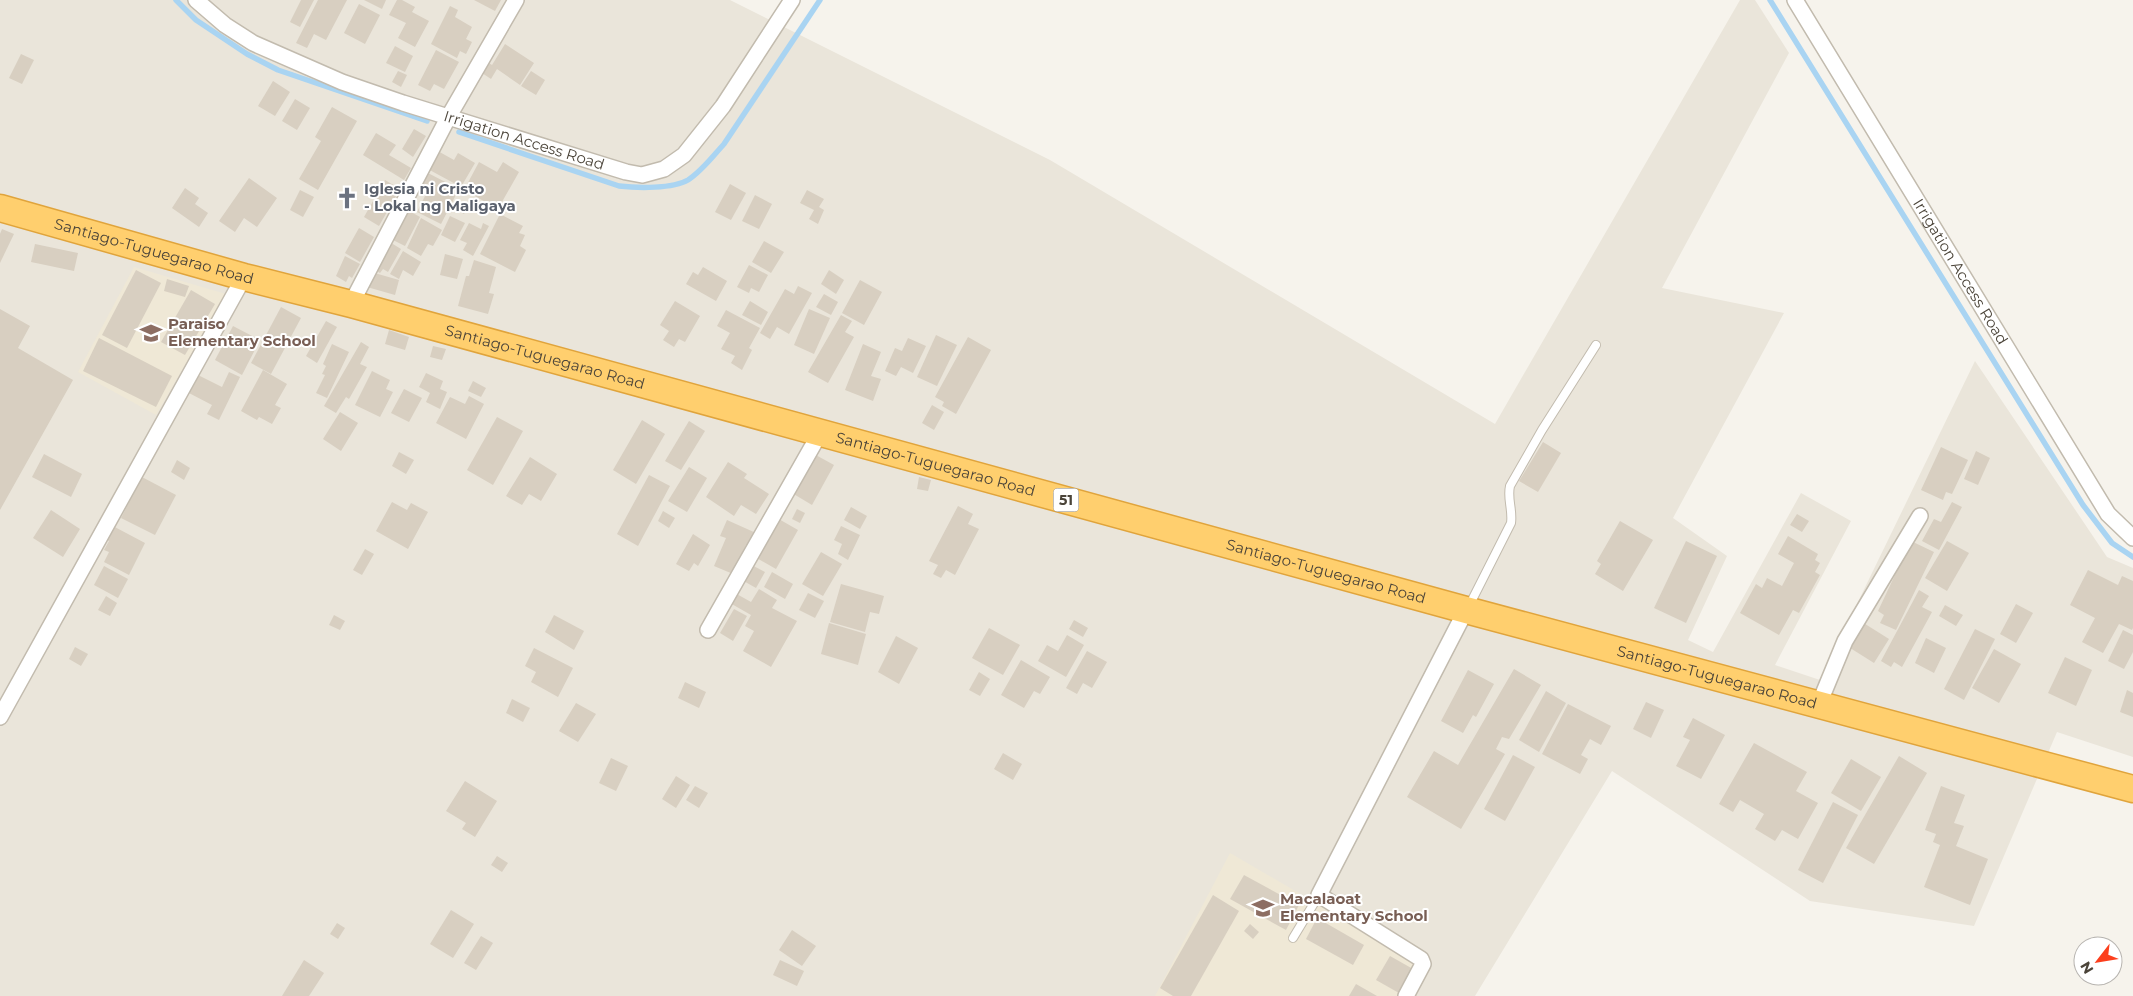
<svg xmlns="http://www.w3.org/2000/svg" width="2133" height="996" font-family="Montserrat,sans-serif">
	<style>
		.residential { fill: #eae5da }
		.education { fill: #efe8d6 }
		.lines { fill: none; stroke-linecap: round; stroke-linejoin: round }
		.stream { stroke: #a9d4f2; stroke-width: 5.5 }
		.building { fill: #d8cfc1 }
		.lane-casing { stroke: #c2bbae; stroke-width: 10 }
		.street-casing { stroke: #c2bbae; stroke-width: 18 }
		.highway-casing { stroke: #e0a43c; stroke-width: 29 }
		.lane { stroke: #fff; stroke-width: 8 }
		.street { stroke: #fff; stroke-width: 15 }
		.highway { stroke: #ffcf6e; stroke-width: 26 }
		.labels { text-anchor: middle; stroke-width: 4; stroke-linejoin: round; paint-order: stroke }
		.shield { fill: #fff; stroke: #817c74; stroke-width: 1 }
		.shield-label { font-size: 14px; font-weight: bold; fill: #4b4439 }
		.street-label { font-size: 15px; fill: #4b4439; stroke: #fff }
		.worship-label { font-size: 15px; font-weight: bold; fill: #5b616d; stroke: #fff; text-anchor: start }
		.education-label { font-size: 15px; font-weight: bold; fill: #785e54; stroke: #fff; text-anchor: start }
	</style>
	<rect width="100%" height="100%" fill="#f6f3ec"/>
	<polygon class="residential" points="0,0 730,0 1050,160 1495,424 1740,0 1755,0 1789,53 1662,288 1784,313 1673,518 1727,556 1688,640 1713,652 1801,493 1851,521 1775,665 1820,680 1975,361 2107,557 2133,568 2133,757 2057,732 1974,926 1810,901 1612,771 1475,996 0,996"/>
	<g class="education">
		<polygon points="134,267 226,294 156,415 78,372"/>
		<polygon points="1230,853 1421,964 1402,996 1155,996"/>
	</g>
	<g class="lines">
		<g class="stream">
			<polyline points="176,0 196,20 247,54 278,70 427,121"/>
			<polyline points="1770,0 2083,505 2112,543 2133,557"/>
			<path d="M459,132L619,186C637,188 673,189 688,180C702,171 713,156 724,144L820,0"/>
		</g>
	</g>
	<g class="building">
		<polygon points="301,0 314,0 300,27 290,22"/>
		<polygon points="318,0 347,0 326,40 314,34 307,48 296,43"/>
		<polygon points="364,0 386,0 382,9"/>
		<polygon points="397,0 402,0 415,7 412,12 429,21 415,47 398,38 406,23 389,15"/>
		<polygon points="474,0 501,0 495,11"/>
		<polygon points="359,4 380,15 365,44 344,33"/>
		<polygon points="450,6 458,10 455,17 472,27 466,39 472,42 466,54 460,51 457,58 431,44"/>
		<polygon points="505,44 534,63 520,85 497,69 491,79 479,71 486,61 492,65"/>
		<polygon points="395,46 413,56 405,72 386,63"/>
		<polygon points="436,50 459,62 444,89 434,84 430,91 418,85"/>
		<polygon points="21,54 34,60 22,84 9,78"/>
		<polygon points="398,71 407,75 401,87 392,82"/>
		<polygon points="531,71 545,80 536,95 521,86"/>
		<polygon points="273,81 290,92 275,116 258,106"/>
		<polygon points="295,99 310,108 297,130 282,121"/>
		<polygon points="332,107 357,121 318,190 299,179 321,141 315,137"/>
		<polygon points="414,129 426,136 413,157 402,149"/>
		<polygon points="376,133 396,145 389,155 411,168 404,180 363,155"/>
		<polygon points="436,150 454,160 458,153 475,163 461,187 426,168"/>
		<polygon points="479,162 497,172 503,162 519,172 498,209 464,190"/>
		<polygon points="424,171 459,189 441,224 417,212 426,194 415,189"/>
		<polygon points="249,178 277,198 257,227 244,218 235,232 219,221"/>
		<polygon points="385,180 400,189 379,226 364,217"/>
		<polygon points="730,184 746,193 731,220 715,212"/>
		<polygon points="185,188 199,198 195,204 208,213 199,227 172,208"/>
		<polygon points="300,190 314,197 303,217 290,210"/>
		<polygon points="807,190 824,199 819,207 824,210 818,224 809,219 814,210 800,203"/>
		<polygon points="755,195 772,204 759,229 742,221"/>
		<polygon points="459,201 468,206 464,214 455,209"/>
		<polygon points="404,208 420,217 405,246 387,237"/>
		<polygon points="500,214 523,226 519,233 525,235 520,246 526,250 515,272 480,254"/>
		<polygon points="450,216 465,223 455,242 441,235"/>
		<polygon points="421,218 442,230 433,246 428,244 421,256 407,248"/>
		<polygon points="469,223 481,229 483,223 489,226 473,256 463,250 467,243 460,240"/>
		<polygon points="359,228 374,237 360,262 345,253"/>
		<polygon points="2,229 14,234 0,263 0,234"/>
		<polygon points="388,241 401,249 388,272 383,269 380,273 372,268"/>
		<polygon points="764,241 784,252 771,273 752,262"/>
		<polygon points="35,244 78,253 74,271 31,262"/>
		<polygon points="403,251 421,262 413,276 403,270 399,279 390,274"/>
		<polygon points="445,254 463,259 457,279 440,275"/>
		<polygon points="345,256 360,264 352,278 349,276 346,282 336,276"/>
		<polygon points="474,260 496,267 489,293 494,294 488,314 458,306 466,276 469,276"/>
		<polygon points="749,265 768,275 759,292 751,288 749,293 737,287"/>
		<polygon points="703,267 727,281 716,301 686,284 693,272 698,275"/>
		<polygon points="136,270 161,283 127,348 102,335"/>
		<polygon points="829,270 844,280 836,294 821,284"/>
		<polygon points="371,272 399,280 395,295 367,287"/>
		<polygon points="167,279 189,286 185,297 164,291"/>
		<polygon points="860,280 882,292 864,325 842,313"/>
		<polygon points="798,286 812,293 789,334 777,327 770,339 760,333 785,289 794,294"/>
		<polygon points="191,290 215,304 185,355 161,342"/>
		<polygon points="824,294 838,302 831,315 816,307"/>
		<polygon points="675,301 700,316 685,342 679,339 674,347 663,340 669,331 660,325"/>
		<polygon points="750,301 768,312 761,325 742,315"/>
		<polygon points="281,307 301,318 271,374 251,363"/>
		<polygon points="0,309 30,326 18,348 73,380 0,510"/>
		<polygon points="809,309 830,318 814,354 794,345"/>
		<polygon points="726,310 760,328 749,348 752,350 742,370 731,363 735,356 721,349 730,333 717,326"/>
		<polygon points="841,315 852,321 845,332 854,337 828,383 808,372"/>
		<polygon points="326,321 337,327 317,363 306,356"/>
		<polygon points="233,326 260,340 242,375 215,360"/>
		<polygon points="389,330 409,337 405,350 385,344"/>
		<polygon points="936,335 957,345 937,386 917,377"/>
		<polygon points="968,337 991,350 956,414 942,406 944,402 935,397"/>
		<polygon points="99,338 172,376 156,407 83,371"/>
		<polygon points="908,338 926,346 913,373 901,367 896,376 885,371 895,348 902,351"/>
		<polygon points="361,342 369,347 360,364 367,367 349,399 346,397 336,413 324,406"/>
		<polygon points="332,344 349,352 327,398 316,393 325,375 322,374 326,366 323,364"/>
		<polygon points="863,344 881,352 871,376 881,379 873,401 845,390"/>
		<polygon points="433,346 446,349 442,360 430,357"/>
		<polygon points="263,370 287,384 275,405 281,408 272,424 259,417 257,420 241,411"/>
		<polygon points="372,371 390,380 386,389 393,392 380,417 355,405"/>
		<polygon points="229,372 240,377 219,420 207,414 212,405 187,392 196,374 222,387"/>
		<polygon points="426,373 443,381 440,389 447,392 440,409 426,402 430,393 419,387"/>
		<polygon points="473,381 486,388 481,397 468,391"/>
		<polygon points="404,389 422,398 409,422 391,413"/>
		<polygon points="469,396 484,404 466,439 436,423 450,397 465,404"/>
		<polygon points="932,405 944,412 934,430 922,423"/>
		<polygon points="340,412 358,423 341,451 323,439"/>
		<polygon points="497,417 523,431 493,485 467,470"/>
		<polygon points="642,420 665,434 636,484 613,470"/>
		<polygon points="689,421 705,431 681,470 665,461"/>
		<polygon points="1543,442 1561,453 1538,492 1519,481"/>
		<polygon points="1941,447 1968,460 1952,494 1946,492 1943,500 1921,490"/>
		<polygon points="1976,451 1990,458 1978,485 1964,479"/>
		<polygon points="399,452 414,460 406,474 392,466"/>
		<polygon points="44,454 82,474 71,497 32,477"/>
		<polygon points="814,454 834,465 812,505 792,493"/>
		<polygon points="530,457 557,474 541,501 529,494 522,505 506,496"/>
		<polygon points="177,460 190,468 184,480 171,472"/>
		<polygon points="728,462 747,474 744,478 769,494 756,514 741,505 734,516 706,497"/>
		<polygon points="689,467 707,478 687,512 668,501"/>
		<polygon points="649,475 670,486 638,546 617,534"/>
		<polygon points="142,477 176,495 155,535 121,518"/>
		<polygon points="919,477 931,480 928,491 917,489"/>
		<polygon points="392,502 407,510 411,503 428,512 408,549 376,531"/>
		<polygon points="1952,502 1962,507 1939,550 1922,541 1934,519 1941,522"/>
		<polygon points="958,506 973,514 968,524 979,529 955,575 946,570 941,578 933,574 938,565 929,561"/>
		<polygon points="851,507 867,516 860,529 844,520"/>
		<polygon points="797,509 805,513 800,523 792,519"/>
		<polygon points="51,510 80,529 63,557 33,538"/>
		<polygon points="663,511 675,518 669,528 658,521"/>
		<polygon points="1797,514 1809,521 1802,532 1790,525"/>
		<polygon points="777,518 798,530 776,569 755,557"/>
		<polygon points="727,520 756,533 750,547 746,545 733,574 714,566 726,538 720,536"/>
		<polygon points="1620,521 1653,540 1623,591 1595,574 1601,564 1597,561"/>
		<polygon points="111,525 145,543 129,575 104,562 109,552 104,550 109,541 104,539"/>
		<polygon points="841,526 860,535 848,560 838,554 842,544 834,540"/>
		<polygon points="693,534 710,545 698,566 694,563 689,571 676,564"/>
		<polygon points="1788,536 1818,554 1815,560 1820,563 1815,572 1820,575 1799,613 1793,610 1779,635 1740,613 1756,584 1762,588 1767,578 1782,586 1794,563 1778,554"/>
		<polygon points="1686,541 1717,556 1686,623 1654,608"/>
		<polygon points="1911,541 1934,552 1896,630 1880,623 1884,615 1878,611"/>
		<polygon points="1947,541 1969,553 1947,591 1925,578"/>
		<polygon points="365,549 374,554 362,575 353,570"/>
		<polygon points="821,552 842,564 823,596 802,584"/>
		<polygon points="748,563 765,572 756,588 740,579"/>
		<polygon points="104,566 128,579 118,598 94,585"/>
		<polygon points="2088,570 2118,585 2122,576 2133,581 2133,628 2132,630 2119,624 2103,653 2082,642 2095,618 2070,605"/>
		<polygon points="772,572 793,584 785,599 764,587"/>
		<polygon points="841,584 884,596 879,614 870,612 865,632 830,622"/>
		<polygon points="759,589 777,600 772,608 797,621 771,667 743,651 754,631 745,626 751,615 730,603 735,593 751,602"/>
		<polygon points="1919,590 1929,596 1922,607 1932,612 1902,667 1894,662 1891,667 1881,661"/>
		<polygon points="808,593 824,601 815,618 799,610"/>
		<polygon points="106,596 117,603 110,616 98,610"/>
		<polygon points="2016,604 2033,613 2016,643 2000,634"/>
		<polygon points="1945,605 1963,615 1956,626 1939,616"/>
		<polygon points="734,609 747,616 733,641 720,633"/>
		<polygon points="334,615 345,621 340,630 329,625"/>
		<polygon points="554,615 584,631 574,650 545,632"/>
		<polygon points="1074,620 1088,628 1083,637 1069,629"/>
		<polygon points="1862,622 1889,639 1874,663 1847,646"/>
		<polygon points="829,623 866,634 858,665 821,654"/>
		<polygon points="989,628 1020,645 1003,675 972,658"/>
		<polygon points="1975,629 1995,639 1964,700 1944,689"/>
		<polygon points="2123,630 2133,635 2133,652 2124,669 2108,661"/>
		<polygon points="1067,635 1084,645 1066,677 1038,661 1047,645 1058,651"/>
		<polygon points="896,636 918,648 899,684 878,672"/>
		<polygon points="1926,638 1946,648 1934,673 1915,663"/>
		<polygon points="75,647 88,654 81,666 69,659"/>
		<polygon points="534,648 573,668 558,697 531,682 536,672 525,666"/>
		<polygon points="1994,649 2021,664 1999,703 1972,688"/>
		<polygon points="1087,651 1107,662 1092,688 1083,683 1077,694 1066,688"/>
		<polygon points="2065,657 2092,670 2076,706 2048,693"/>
		<polygon points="1021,660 1050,677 1040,694 1034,691 1024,708 1001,695"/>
		<polygon points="1514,669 1541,685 1509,739 1502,737 1496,749 1505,754 1461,829 1407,797 1434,751 1458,765"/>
		<polygon points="1468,670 1494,684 1476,717 1473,715 1463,733 1441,721"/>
		<polygon points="979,672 990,679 980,696 969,690"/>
		<polygon points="685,682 706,692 699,708 678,698"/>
		<polygon points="2127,690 2133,693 2133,717 2120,712"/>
		<polygon points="1546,691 1566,703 1539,752 1519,740"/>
		<polygon points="512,699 530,708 523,722 506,713"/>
		<polygon points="1646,702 1664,710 1651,738 1633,729"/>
		<polygon points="576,703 596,714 578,742 559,731"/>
		<polygon points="1568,704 1611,726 1601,745 1590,739 1581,755 1588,759 1580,774 1542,754"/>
		<polygon points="1693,718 1725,735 1701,779 1676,766 1690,740 1683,737"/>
		<polygon points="1754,743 1807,772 1796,791 1818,803 1798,839 1782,830 1775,841 1755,829 1764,814 1740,800 1733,812 1719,804"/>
		<polygon points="1003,753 1022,764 1013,780 994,769"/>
		<polygon points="1513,755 1535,767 1505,821 1484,809"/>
		<polygon points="1899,756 1927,773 1874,864 1846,848"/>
		<polygon points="611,758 628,766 616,791 599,783"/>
		<polygon points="1851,759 1881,777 1861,811 1831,793"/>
		<polygon points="676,776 690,785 676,808 662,799"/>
		<polygon points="465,781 497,801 475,837 462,829 466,823 446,811"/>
		<polygon points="695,786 708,793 699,808 686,800"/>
		<polygon points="1941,786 1965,795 1954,823 1964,826 1956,846 1988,859 1970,905 1924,887 1940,845 1933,842 1936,834 1925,830"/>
		<polygon points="1833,802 1858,815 1823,883 1798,870"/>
		<polygon points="497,856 508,863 502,872 491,865"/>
		<polygon points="1244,875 1299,905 1286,930 1230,899"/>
		<polygon points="1213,895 1239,911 1191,996 1173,996 1160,988"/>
		<polygon points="451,910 474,924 453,958 430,944"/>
		<polygon points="1317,918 1364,945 1353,965 1306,939"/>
		<polygon points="337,923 345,928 338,939 330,934"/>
		<polygon points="1250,924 1259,932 1253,939 1244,931"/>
		<polygon points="792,930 816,946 802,966 779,950"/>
		<polygon points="481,936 493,943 476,970 464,963"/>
		<polygon points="1390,956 1413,969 1399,993 1376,980"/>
		<polygon points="304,960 324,973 309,996 282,996"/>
		<polygon points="780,960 804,971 797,986 773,975"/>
		<polygon points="1356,984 1377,996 1349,996"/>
	</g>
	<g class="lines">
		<g class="lane-casing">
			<g id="lane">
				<path d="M1469,606L1511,523C1513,510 1507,499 1510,486L1542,430L1596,345"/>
				<polyline points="1293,938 1319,895"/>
			</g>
		</g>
		<g class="street-casing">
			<g id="street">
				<path id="s1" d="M196,0L225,25L253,43L342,82L403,103L626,172L642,175L664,169L684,155L723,106L792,0"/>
				<path id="s2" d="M1795,0L2108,514L2133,538"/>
				<polyline points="351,304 449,116 516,0"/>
				<polyline points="708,630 820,433"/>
				<polyline points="1819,704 1845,641 1920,516"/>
				<polyline points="0,717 244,277"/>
				<polyline points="1406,996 1423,964 1421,959 1319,895 1466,610"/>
			</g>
		</g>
		<g class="highway-casing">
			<g id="highway">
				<path id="s3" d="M0,208L244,277L351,304L1466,610L2133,789"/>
			</g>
		</g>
		<use href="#lane" class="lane"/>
		<use href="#street" class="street"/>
		<use href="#highway" class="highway"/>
	</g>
	<defs>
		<g id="church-bare" transform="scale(1.725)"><path d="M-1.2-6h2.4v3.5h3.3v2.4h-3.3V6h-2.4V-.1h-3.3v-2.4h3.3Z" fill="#6b7280" stroke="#fff" stroke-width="2.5" paint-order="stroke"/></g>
		<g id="school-bare" transform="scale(1.725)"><path d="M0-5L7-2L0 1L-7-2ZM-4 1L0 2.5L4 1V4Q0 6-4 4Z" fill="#8d6e63" stroke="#fff" stroke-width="2.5" paint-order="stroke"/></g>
	</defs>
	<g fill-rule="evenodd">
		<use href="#church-bare" x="347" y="198"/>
		<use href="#school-bare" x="151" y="333"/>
		<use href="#school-bare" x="1263" y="908"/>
	</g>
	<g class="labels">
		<rect class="shield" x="1053.5" y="488.5" width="25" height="23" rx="4"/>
		<g class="shield-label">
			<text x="1066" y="505">51</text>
		</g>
		<g class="street-label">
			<text dy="5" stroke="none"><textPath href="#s1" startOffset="360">Irrigation Access Road</textPath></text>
			<text dy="5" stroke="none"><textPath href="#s3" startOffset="160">Santiago-Tuguegarao Road</textPath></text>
			<text dy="5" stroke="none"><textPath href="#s2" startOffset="318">Irrigation Access Road</textPath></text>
			<text dy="5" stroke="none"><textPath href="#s3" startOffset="565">Santiago-Tuguegarao Road</textPath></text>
			<text dy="5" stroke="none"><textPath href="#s3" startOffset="970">Santiago-Tuguegarao Road</textPath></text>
			<text dy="5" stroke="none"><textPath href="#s3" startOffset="1375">Santiago-Tuguegarao Road</textPath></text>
			<text dy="5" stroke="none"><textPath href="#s3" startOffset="1780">Santiago-Tuguegarao Road</textPath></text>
		</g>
		<g class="worship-label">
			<text x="364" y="194">Iglesia ni Cristo<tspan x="364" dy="17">- Lokal ng Maligaya</tspan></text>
		</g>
		<g class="education-label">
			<text x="168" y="329">Paraiso<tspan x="168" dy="17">Elementary School</tspan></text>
			<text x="1280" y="904">Macalaoat<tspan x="1280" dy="17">Elementary School</tspan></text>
		</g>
	</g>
	<g transform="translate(2098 961) rotate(239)"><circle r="24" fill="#ffffff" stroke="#b7b4b0"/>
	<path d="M0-4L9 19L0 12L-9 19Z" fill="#fc3f1d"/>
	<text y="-8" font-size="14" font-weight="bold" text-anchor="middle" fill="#4b4439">N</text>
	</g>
</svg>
